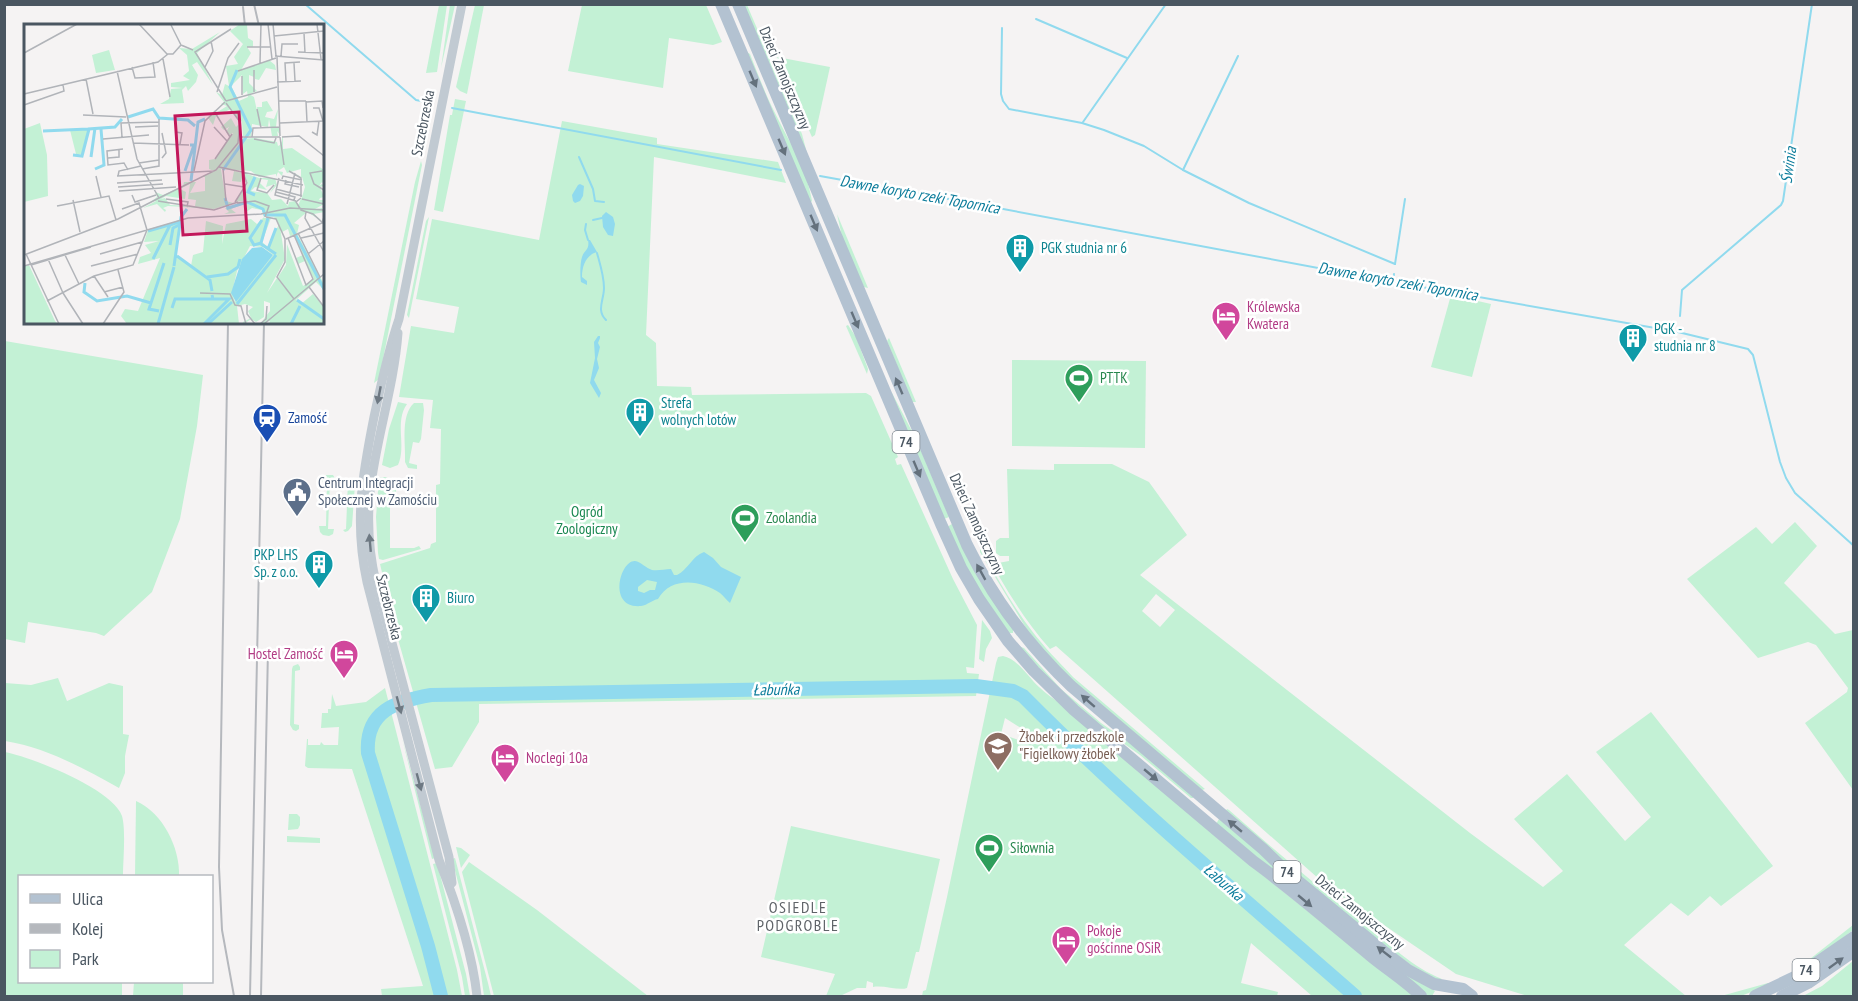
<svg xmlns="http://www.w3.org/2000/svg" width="1858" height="1001" font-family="'PT Sans Narrow',sans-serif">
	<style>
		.green { fill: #c3f1d5; fill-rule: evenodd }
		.water { fill: #90daee; fill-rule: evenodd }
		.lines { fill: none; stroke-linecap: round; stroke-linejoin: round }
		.stream { stroke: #90daee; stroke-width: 2 }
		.river { stroke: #90daee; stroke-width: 14 }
		.minor { stroke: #c1cad2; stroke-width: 9 }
		.major { stroke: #b3c2d1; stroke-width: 12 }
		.rail { stroke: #b5b8bd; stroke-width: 2 }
		.oneway { fill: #64717d }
		.oneway2 { fill: #6e7983 }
		.labels { text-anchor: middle; stroke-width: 5; stroke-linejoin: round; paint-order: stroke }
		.shield { fill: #fff; stroke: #808990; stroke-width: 1.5 }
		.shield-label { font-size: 14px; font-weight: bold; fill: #4a5661 }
		.street-label { font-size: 15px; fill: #4a5661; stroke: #fff }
		.culture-label { font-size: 15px; fill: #0d838f; stroke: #fff; text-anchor: start }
		.hotel-label { font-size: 15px; fill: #b23c85; stroke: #fff; text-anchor: start }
		.leisure-label { font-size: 15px; fill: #27864d; stroke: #fff; text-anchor: start }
		.transit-label { font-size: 15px; fill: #164399; stroke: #fff; text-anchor: start }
		.service-label { font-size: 15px; fill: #4e5e75; stroke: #fff; text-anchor: start }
		.park-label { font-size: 15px; fill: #17864f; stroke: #fff }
		.education-label { font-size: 15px; fill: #785e54; stroke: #fff; text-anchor: start }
		.water-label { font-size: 16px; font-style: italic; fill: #0c7c9b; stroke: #fff }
		.neighbourhood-label { font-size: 16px; letter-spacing: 1.5px; fill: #5f6368; stroke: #fff }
		.inset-river { fill: none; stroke: #90daee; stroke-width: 3 }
		.inset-road { fill: none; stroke: #b1b4b9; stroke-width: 1.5 }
		.view { fill: #c2185b; fill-opacity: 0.15; stroke: #c2185b; stroke-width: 3 }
		.inset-edge { fill: none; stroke: #4a5661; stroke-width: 3 }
	</style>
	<rect width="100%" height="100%" fill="#f5f3f3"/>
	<g class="green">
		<polygon points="439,5 447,5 437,72 426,73"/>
		<polygon points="450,5 455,5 441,68"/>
		<polygon points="475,5 484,5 467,94 460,91 456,87"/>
		<polygon points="582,5 706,5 722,42 713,45 669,38 663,88 568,71"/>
		<polygon points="743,5 747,5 802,134 809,161"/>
		<path d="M745,51L750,54C758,74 766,96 776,115C790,143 807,170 812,201L810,203Z"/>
		<polygon points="777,57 830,67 815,135 812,137"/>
		<polygon points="455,99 466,101 443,212 434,210 450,115 452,115"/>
		<polygon points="562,121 657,138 657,144 778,162 786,183 654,157 646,335 656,343 657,386 691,387 692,395 866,393 871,396 898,457 895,459 897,465 901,464 953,579 977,625 974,668 966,667 967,673 979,674 976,696 479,704 479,722 452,767 435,769 396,632 380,564 430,548 431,544 436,542 436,485 440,484 441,429 430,428 433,400 399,397 411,326 454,333 459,307 416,299 432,219 539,240"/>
		<polygon points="421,161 422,165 379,379 374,383 415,182"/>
		<polygon points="837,214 868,288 864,287 843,241"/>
		<polygon points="429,217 409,318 407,315 426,221"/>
		<polygon points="1451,295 1491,304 1472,377 1431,367"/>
		<polygon points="848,325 856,337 868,369 867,374 846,326"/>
		<polygon points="889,338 916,402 912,402 887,341"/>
		<polygon points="5,341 203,375 197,426 180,519 152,592 104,636 96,633 28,622 25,643 5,639"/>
		<polygon points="1012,360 1146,361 1145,448 1012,446"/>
		<polygon points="892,393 916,439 949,517 944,519 890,394"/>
		<path d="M398,402L407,404C394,422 407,446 398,465L390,468L382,465L389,429Z"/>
		<path d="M414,403H423L424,410L421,439L419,443L413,442L409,463L417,465V469L408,468L405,462C406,444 400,416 414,403Z"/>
		<path d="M1054,464H1112L1149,482L1187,535L1140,575L1470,833L1543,887L1563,871L1514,819L1567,774L1625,841L1651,817L1596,752L1651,712L1773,866L1721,906L1710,896L1688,916L1671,903L1624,945L1686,996H1528L1456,974L1328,887L1056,646L1050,649C1022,618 1002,582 982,546L983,542H989L993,562L998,563L1009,561V556H1000L996,553V541L1000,538H1009L1007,469L1054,470ZM1156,594L1175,610L1160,627L1142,611Z"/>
		<polygon points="324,475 333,475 336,480 330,480 328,529 334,529 333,534 329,536 323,535 320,532 319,526 326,526 327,482 320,481"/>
		<polygon points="385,477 393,480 396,486 396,494 390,495 390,548 414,548 419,546 421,549 383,560 379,559 378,553 376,517 379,478"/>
		<polygon points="347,479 352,480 355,484 352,526 348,531 345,532 343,530 346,529 348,481 345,481"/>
		<polygon points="1795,522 1817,546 1784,583 1835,634 1853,630 1853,790 1805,723 1847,692 1848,688 1816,645 1808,642 1758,658 1687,579 1756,527 1772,544"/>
		<polygon points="952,524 1013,629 1013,633 1009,633 971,578 947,527"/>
		<path d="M980,547C996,576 1012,605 1032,631C1044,647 1059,662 1073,677L1205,789L1202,790L1069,679L1035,643L980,552Z"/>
		<polygon points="982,620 990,631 992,638 986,649 984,662 979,659"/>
		<polygon points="1018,646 1024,648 1061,689 1101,723 1134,746 1193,796 1193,798 1191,798 1140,755 1109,733 1061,692"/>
		<path d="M1003,656C1018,659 1029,678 1039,687C1046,694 1055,700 1063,705L1230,849L1414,996H1312L1251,943L1241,983L1278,992L1277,996H922L923,991L926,990L947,897L996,663L998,657ZM1005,718L1021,728L1019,740L1001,734Z"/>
		<polygon points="298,664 300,667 300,670 295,671 294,724 299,725 299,729 296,731 293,730 290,725 292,669 293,666"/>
		<path d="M58,678L67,701L109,683L123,686V734L129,735L125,756V773L119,788C81,767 47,748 5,741V683L31,685Z"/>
		<polygon points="385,688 457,970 462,996 382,996 381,989 423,986 352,769 308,768 305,766 307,739 308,739 308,745 320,745 321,742 324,745 338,745 339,727 321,728 322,713 328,713 328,709 331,709 332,694 336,706 366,702"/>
		<polygon points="402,738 435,858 432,859"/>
		<path d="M5,752C31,757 113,789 122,816C126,830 123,861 123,876H20V982H122V996H5Z"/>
		<path d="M136,801C163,813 180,848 179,876H135Z"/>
		<path d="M1227,809L1229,810C1274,850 1320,888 1367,926C1390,945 1414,968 1442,979L1438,980L1411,965L1362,929L1225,812Z"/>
		<polygon points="289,814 297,814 300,817 300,825 298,829 288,830"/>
		<polygon points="1219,819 1410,977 1435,991 1432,996 1428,996 1216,824"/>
		<path d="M791,826L940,859L919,952H916L907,988C899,991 884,985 873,987V983L867,981L866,988H857L840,996H826L835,974L761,957Z"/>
		<polygon points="287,836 320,838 320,843 287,842"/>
		<polygon points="456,847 461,848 470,855 461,868"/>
		<polygon points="455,858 488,983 491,996 484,996 480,967 452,859"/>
		<polygon points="469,862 537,910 648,996 494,996 462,872"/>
		<polygon points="437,863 466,974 470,996 465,996 462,977 433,864"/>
		<polygon points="1853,925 1853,930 1813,961 1810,959"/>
		<polygon points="1853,961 1853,996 1803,996 1822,986"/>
		<polygon points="134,982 183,982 183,996 133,996"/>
		<polygon points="1768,983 1769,985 1741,996 1721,996"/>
	</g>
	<g class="water">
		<polygon points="580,184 584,186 583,196 580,201 575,203 573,201 572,195 578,185"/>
		<polygon points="606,212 613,217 615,224 613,236 608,235 603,227 602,216"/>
		<path d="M588,240H590L597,252C586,255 582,266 582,277L587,281V285L581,282C580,277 580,263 582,257C584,250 590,250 588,240Z"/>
		<polygon points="598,336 600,336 600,338 598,343 600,347 597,359 599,368 594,380 601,393 599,398 590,383 595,358 594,342"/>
		<path d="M704,552L713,558L721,567L741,577L730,603C726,600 724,596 720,593C701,580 671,576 658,599C652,600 648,605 641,606C607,609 620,560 635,561C641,562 646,568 652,570C658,571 665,569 671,569L674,575H677C688,570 692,556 704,552ZM647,580L657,582L655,590H650L644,593L638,591V587Z"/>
	</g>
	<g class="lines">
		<g class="stream">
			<polyline points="305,4 416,100 431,103"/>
			<polyline points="1036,19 1127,58"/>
			<polyline points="1002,28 1001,94 1003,101 1009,109 1082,123 1104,130 1144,146 1183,170 1249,203 1395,264"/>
			<polyline points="452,108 781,170"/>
			<polyline points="1083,122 1166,4"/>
			<polyline points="579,157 593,189 595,201 604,202"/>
			<polyline points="1183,170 1238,56"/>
			<polyline points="820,176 987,206 1393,282 1678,332 1748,349 1753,355 1780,462 1786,478 1795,493 1854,546"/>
			<polyline points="593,220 602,218"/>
			<polyline points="586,224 585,230 588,240"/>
			<path d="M597,253C600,264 604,276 604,288C604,300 596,310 606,320"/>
			<polyline points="1395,264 1405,199"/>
			<polyline points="1393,282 1394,274"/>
			<polyline points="1680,316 1682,290 1781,205 1783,201 1812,4"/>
		</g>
		<path class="river" d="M441,996L428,946L368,753C365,711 396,701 431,695L976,686L1013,691L1023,696C1128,802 1243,898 1355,996"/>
		<g class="minor">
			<path d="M462,4L399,319C388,351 381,384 374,417C362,477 354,522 367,582L439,860C456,903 472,950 477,996"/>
			<path d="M398,333C394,387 376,438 370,492C367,522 369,553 376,583L449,857L452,883"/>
		</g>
		<g class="major">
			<path d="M721,4L941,524L961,568L979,599L1008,641L1034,671L1074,710L1253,861C1294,891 1332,924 1371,956C1388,970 1406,981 1421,996"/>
			<path d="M738,4L967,545C993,598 1028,645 1071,686L1263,849L1288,873L1383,951L1408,970L1434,984L1463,989L1472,996"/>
			<polyline points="1755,996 1799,975 1854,937"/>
			<polyline points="1782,996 1808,983 1854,951"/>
		</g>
		<g class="rail">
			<polyline points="254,4 259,26"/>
			<polyline points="243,7 245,26"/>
			<polyline points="228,322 219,867 222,930 234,996"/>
			<polyline points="250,996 264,322"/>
			<polyline points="261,996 268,649"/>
		</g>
	</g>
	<defs><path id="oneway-solid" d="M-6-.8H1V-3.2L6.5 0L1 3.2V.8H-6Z" transform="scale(1.5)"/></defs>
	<g class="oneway">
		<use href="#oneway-solid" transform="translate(753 79) rotate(67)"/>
		<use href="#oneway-solid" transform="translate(782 147) rotate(67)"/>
		<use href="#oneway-solid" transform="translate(814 223) rotate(67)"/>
		<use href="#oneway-solid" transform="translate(855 320) rotate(67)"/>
		<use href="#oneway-solid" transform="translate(899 386) rotate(-113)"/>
		<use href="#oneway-solid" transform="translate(917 469) rotate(67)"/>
		<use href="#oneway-solid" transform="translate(981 572) rotate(-119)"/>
		<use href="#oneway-solid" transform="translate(1088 701) rotate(-139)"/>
		<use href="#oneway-solid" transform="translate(1151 775) rotate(40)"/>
		<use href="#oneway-solid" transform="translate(1235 826) rotate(-140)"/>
		<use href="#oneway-solid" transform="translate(1305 901) rotate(40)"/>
		<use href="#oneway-solid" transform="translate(1384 952) rotate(-142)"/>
		<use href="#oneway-solid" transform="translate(1836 963) rotate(-36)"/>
	</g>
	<g class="oneway2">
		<use href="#oneway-solid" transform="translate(379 395) rotate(101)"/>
		<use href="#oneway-solid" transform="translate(370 543) rotate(-95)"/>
		<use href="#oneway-solid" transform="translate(399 705) rotate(75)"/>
		<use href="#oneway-solid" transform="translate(419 782) rotate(75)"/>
	</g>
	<defs>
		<g id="building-pin" transform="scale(1.5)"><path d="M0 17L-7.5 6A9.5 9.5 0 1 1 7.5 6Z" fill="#0f9aa8" stroke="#fff"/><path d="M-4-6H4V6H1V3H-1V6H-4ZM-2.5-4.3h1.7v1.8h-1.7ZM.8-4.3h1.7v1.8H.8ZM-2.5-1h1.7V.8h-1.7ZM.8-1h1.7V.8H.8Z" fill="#fff"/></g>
		<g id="hotel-pin" transform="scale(1.5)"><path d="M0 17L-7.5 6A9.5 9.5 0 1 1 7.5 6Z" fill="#d1479c" stroke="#fff"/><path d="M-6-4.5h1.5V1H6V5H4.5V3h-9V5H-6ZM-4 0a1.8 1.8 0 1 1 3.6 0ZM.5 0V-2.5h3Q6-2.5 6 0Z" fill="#fff"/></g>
		<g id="stadium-pin" transform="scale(1.5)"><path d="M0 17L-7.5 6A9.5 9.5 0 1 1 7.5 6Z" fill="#2e9e5b" stroke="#fff"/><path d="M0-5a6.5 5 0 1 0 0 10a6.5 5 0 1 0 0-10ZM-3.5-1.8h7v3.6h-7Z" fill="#fff"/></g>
		<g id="station-pin" transform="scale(1.5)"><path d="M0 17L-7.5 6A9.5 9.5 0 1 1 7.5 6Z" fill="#1a4fb4" stroke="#fff"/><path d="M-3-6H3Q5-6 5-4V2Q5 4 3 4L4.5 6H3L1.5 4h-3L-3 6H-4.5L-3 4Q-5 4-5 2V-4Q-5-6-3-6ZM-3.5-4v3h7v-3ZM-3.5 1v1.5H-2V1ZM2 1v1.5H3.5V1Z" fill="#fff"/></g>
		<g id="civic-pin" transform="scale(1.5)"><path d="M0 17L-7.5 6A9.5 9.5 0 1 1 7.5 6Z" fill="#5c6f8a" stroke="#fff"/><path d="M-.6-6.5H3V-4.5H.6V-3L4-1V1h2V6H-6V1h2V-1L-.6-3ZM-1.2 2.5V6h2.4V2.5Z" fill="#fff"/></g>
		<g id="school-pin" transform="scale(1.5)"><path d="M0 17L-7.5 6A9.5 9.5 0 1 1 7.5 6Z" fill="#8d6e63" stroke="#fff"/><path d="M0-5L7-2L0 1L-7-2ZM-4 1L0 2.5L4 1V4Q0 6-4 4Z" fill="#fff"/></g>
	</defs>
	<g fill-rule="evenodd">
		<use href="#building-pin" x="1020" y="248"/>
		<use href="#hotel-pin" x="1226" y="316"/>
		<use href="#building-pin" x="1633" y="338"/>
		<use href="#stadium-pin" x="1079" y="378"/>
		<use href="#building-pin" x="640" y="412"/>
		<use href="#station-pin" x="267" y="418"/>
		<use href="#civic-pin" x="297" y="492"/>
		<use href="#stadium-pin" x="745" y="518"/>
		<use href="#building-pin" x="319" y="564"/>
		<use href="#building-pin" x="426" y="598"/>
		<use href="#hotel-pin" x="344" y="654"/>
		<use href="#school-pin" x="998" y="746"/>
		<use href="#hotel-pin" x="505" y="758"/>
		<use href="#stadium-pin" x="989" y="848"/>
		<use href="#hotel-pin" x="1066" y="940"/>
	</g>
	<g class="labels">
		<g class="shield">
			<rect x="892.5" y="431" width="27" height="22" rx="4.5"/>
			<rect x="1273.5" y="861" width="27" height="22" rx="4.5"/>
			<rect x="1792.5" y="959" width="27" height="22" rx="4.5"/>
		</g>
		<g class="shield-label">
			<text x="906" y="447">74</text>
			<text x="1287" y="877">74</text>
			<text x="1806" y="975">74</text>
		</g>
		<g class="street-label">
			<text transform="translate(785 78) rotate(67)" y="5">Dzieci Zamojszczyzny</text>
			<text transform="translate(423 123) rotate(-79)" y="5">Szczebrzeska</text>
			<text transform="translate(977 524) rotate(65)" y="5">Dzieci Zamojszczyzny</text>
			<text transform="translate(389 607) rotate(76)" y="5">Szczebrzeska</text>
			<text transform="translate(1360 912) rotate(39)" y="5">Dzieci Zamojszczyzny</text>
		</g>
		<g class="culture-label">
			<text x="1041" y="253">PGK studnia nr 6</text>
			<text x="1654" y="334">PGK -<tspan x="1654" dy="17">studnia nr 8</tspan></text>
			<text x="661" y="408">Strefa<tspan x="661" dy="17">wolnych lotów</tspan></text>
			<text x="298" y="560" text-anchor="end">PKP LHS<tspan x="298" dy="17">Sp. z o.o.</tspan></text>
			<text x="447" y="603">Biuro</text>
		</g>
		<g class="hotel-label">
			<text x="1247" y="312">Królewska<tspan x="1247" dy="17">Kwatera</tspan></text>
			<text x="323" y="659" text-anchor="end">Hostel Zamość</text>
			<text x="526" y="763">Noclegi 10a</text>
			<text x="1087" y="936">Pokoje<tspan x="1087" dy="17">gościnne OSiR</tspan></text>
		</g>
		<g class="leisure-label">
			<text x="1100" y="383">PTTK</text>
			<text x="766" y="523">Zoolandia</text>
			<text x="1010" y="853">Siłownia</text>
		</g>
		<g class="transit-label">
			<text x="288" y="423">Zamość</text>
		</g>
		<g class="service-label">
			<text x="318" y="488">Centrum Integracji<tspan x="318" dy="17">Społecznej w Zamościu</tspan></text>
		</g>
		<g class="park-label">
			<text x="587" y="517">Ogród<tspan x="587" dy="17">Zoologiczny</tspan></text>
		</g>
		<g class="education-label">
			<text x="1019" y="742">Żłobek i przedszkole<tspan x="1019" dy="17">"Figielkowy żłobek"</tspan></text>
		</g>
		<g class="water-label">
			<text transform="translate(1788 165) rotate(-82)" y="6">Świnia</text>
			<text transform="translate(920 194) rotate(10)" y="6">Dawne koryto rzeki Topornica</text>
			<text transform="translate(1398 281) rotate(10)" y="6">Dawne koryto rzeki Topornica</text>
			<text transform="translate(776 689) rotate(-1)" y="6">Łabuńka</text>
			<text transform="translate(1224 882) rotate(41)" y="6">Łabuńka</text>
		</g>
		<g class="neighbourhood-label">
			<text x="798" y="913">OSIEDLE<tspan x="798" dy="18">PODGROBLE</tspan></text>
		</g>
	</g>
	<g transform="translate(24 24)">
		<rect width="300" height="300" fill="#f5f3f3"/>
		<path d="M216,0L223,1L224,14L229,17V23H223L227,29L217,46L245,36L251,41L252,46L242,44L235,56L231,55L230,48V53L225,51V59L233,67L225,70L230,73L235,96L233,83H238V78L243,77L249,87L243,88L241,93L250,95L254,85L252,103L255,104L256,111L253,107L254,112H248L245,95L244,103L228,100L227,112H219L218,98L213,90L217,99V115L231,114L253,118L254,122L256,121V115L258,119V114L259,113V125L268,124L300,146V160L298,158L295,162L298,160L300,162L296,163L300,173L296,174L295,176H300V180L291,185L298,184L300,188L290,190L298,197L283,188L270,199L275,201L273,210L300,260V266L292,258L272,276L277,280L289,270L298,281L300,278V300H245L246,297L236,300L246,287V279L240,277V293L232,298L227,295L220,300L219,298L227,294L224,287L229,283L221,280L213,282L215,300H103L97,292L101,285L114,287L136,234L114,240L116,233L127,229L121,221L135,217L120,218L124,206L156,197L152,230L167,242L169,231L179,228L182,197L199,202L198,220L202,200L227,195L233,200L240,193L238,186L228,184L222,188L220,180L207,185L212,189L200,190L205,188L201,184L226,176L211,178L223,160L218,154L217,158L208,157L210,147L218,149L223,159L222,162L224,159L220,149L235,154H251L253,161L246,169L251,160L242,163L244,156L237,155L236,159L243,166L231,163L227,167L243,169L248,176L257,175L264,182L265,178L272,177L274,181L278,173L281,163L278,153L277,154L269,148L277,153V145L263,149L260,143L254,147L259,148L258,152L254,148L252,153V150L235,153L227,147L197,145L202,177L209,179L190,185L144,182L139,184L142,186L141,188L133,180L119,184L132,177H128L133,173L131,168L139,171L159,162L160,158H172L166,169L181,167V153H177L190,147L185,145V136L191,135L209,109L205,111L202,108L205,103L200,106L197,103L207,94L212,103L216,99L207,85L192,92L189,101L184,94L203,82L197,80L200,78L192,68L198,71L201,60L205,62L202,42L214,40L210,33L219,20L206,7ZM218,51L219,70L223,67L224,73L215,77L207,62ZM166,160L164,175L172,176L171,182L146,181L141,174L137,175L142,172L161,175L162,168L156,165ZM243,187L242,192L255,193H250L255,200L244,223L238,218L247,194H240ZM256,203L258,208L264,205L266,212L271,211L279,231L272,234L274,240L281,237L290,255L279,262L263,220L262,241L254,253L269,274L253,254L243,269L261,235ZM226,222L239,223L249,231L211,278L208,269L213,247ZM196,8L173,29L189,61L173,38L168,41L174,51L172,58L164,67L162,62L158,66L160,79L136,80L145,75L147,65L159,64L147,63V59L166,56L159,52L165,47L163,31L155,24L168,25ZM85,26L91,46L72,49L68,31ZM16,99L23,131L24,172L0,178V105ZM66,105L59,130H52L46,106ZM5,241L31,297L34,300H0V242Z" fill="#c3f1d5" fill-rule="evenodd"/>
		<path d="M238,223L249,231L212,278L207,269L218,235L228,224Z" fill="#90daee"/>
		<path class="inset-river" d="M104,93L129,85L135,94L164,96L171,102M19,107L64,105M49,131L58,132L65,105L91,103L98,95M67,133L71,104M71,145L80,141L77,105M199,146L227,106L206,63L213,46M161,147L170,121H166M167,157L174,98L181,95M231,171L224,168L231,153M201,174L204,184L223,178L239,185L241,191H261L300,265M238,196L226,214L230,221L237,219L244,194M124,207L145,201M237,220L252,230M146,221L149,204L155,201M244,225L252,204M153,232L186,256L188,267M129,235L146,201L157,197M150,242L157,193L163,185M183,253L204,250L214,243L216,235M61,259L60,268L73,277L103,272L127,279M273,276L300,295M213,280L252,231M148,284L151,275H188M135,287L125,285L140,239M134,300L150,243M180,300L205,275H189L188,271M184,300L208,278M267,300L276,282"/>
		<path class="inset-road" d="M115,0L143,30H149L157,21L169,26M244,0L248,35M249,0L252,32M293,0L297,35M147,1L157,21M280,9L281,29M250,12L300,7M223,23H246M274,28L300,29M0,29L53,0M251,32L300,36M257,32L258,20H274M253,33L256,112M139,35L146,73M236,39L237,0M270,39L271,57M108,43L111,54L131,53L129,38M181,43L189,27L187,17M93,47L113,135L135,174M214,47L252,34M218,52V71M62,55L69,90M262,57L261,39L276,38M253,58L277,57M193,68L204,34L215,19M230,68V46M0,70L134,38L144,30M202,77L253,63M202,77L171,28L207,5M254,77H282M282,77L283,98M282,78L298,77L299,84M0,81L40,67L39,61M289,84H295L299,97M233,85L237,104M190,87L206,113M59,91L102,93M256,99L300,97M111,103L134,102M190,103L203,117M151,108L158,109L156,120M288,108L293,111L295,97M138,109L142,129L138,134M98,113L97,99L135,98M218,113H256M228,113L229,104L256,103M256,113L260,141M258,113L275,112L300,132M79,115L125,111M230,115L250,119L252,114M109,119L165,121M99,125L83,127L84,141L100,139L104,146M84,134L95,133V126M191,135L208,110M115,139L135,136M195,143L279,161M118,145L135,142V95M199,145L202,177M170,147L181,97L201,78M265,147L277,154V173M298,147L286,149L290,160L300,166M72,152L77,173M93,152L190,147M94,152L95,147L117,142M237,154L233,166L243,169L250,161M255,154L251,171L272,177M258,155L259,152L278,156M262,156L261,160L275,163M93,159L138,156M201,160L220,163M94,163L139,160M252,165L278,172M95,167L152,163M252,168L271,173L270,176M108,171L111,178L132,171M135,174L192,146L214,119L216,98L202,79M277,174L272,178L277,186L289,190L300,200M142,175L164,178L163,183M278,175L300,180M49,176L56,208M134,177L190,186L214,178M211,178L223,159L219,148M213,179L231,177L245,182L241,193M263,180L271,149M33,182L85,172L92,196M282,188L281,194L300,228M242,193L252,195L261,215V238L253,253L270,275M274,209L296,253M264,214L282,261L289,255L270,211M277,214L300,209M262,215L298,199L300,193M2,230L35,300M76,230L118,218M284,230L300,217M0,231L94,195L135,174M41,231L55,260M24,235L39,269M7,241L67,223M0,242L164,194L237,190L266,184L300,186M67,242L114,230M70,252L84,273M285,263L300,283M80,268L99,263M39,269L59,300M176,269L206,270L211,281L217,282L222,300M23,277L70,252L109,241L123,206L115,179L98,185M223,281V290L231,300M79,300L100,268L94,246M236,300L242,295L243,282M240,300L300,250"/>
		<path class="view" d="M215,88L223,207L159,211L151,92Z"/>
		<rect width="300" height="300" class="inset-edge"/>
	</g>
	<rect width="1858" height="1001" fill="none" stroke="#4a5661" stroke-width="12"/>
	<rect x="18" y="875" width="195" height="108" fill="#ffffff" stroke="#b7bbc0" stroke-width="1.5"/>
	<rect x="30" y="894" width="30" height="9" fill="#b3c2d1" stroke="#b7bbc0" stroke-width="1.5"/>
	<text x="72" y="905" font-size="18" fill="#4a5661">Ulica</text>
	<rect x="30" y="924" width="30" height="9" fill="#b5b8bd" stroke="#b7bbc0" stroke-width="1.5"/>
	<text x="72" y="935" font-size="18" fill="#4a5661">Kolej</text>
	<rect x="30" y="950" width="30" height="18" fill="#c3f1d5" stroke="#b7bbc0" stroke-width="1.5"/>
	<text x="72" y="965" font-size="18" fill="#4a5661">Park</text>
</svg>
